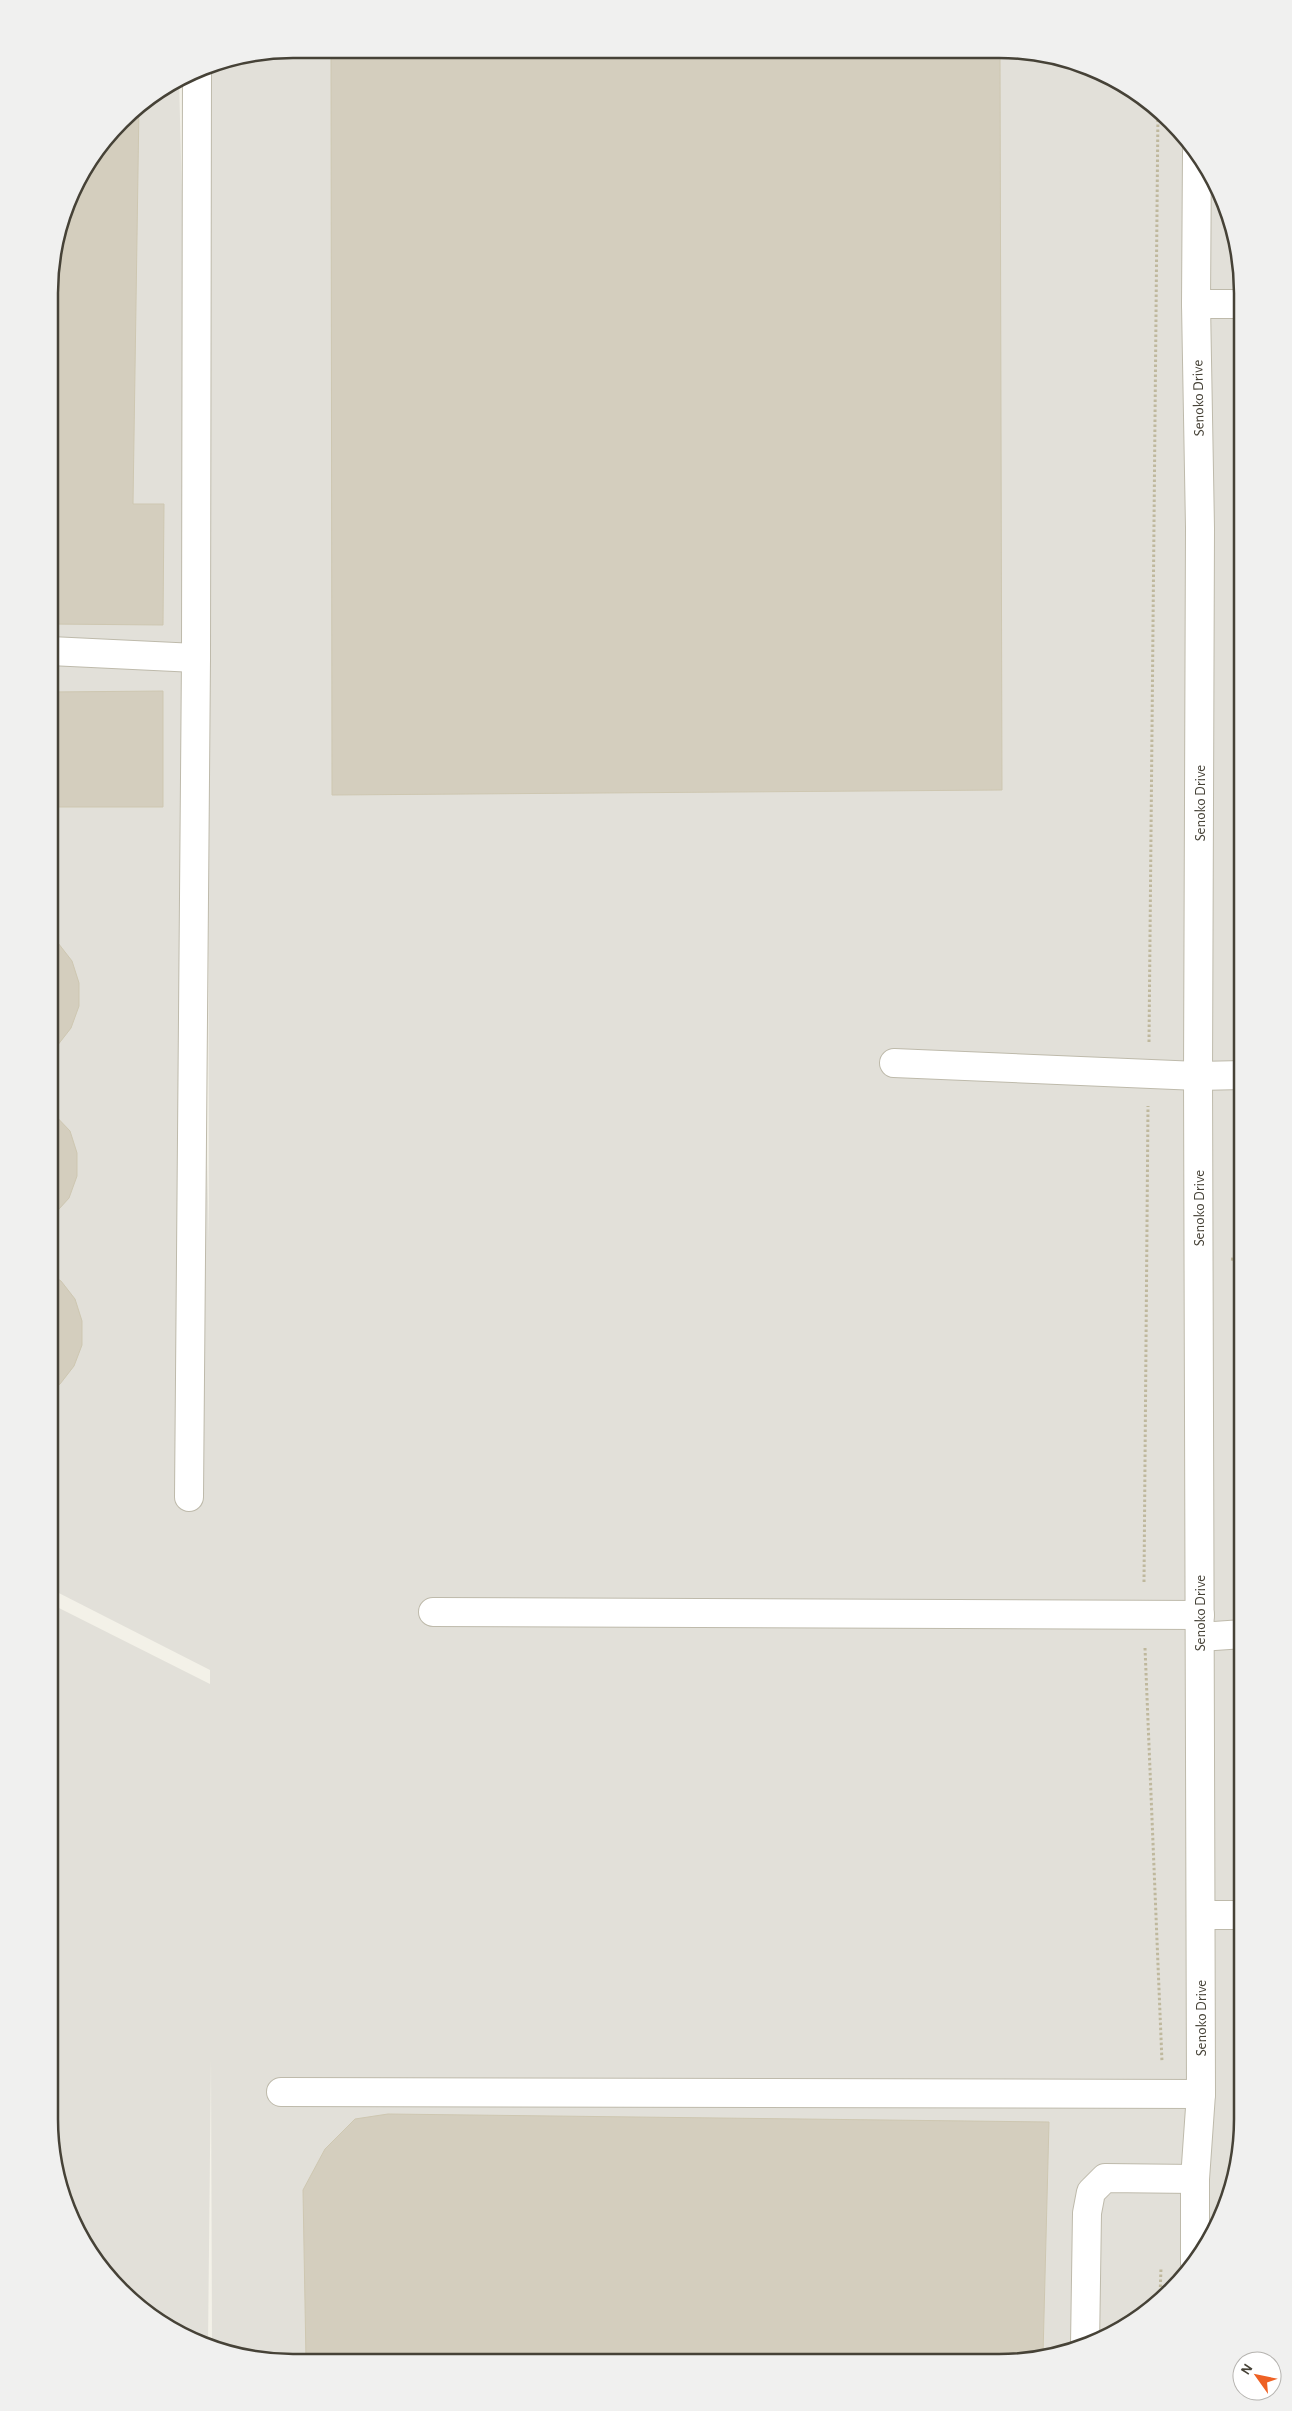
<svg xmlns="http://www.w3.org/2000/svg" width="1292" height="2411" font-family="'Alegreya Sans',sans-serif">
	<style>
		.industrial { fill: #e2e0d9 }
		.building { fill: #d4cebe; stroke: #cec7b1 }
		.lines { fill: none; stroke-linecap: round; stroke-linejoin: round }
		.minor-casing { stroke: #bebaab; stroke-width: 30 }
		.path { stroke: #bfb89d; stroke-width: 3; stroke-dasharray: 2.5 2.5; stroke-linecap: butt }
		.minor { stroke: #fff; stroke-width: 28 }
		.labels { text-anchor: middle; stroke-width: 4; stroke-linejoin: round; paint-order: stroke }
		.street-label { font-size: 15px; fill: #464237; stroke: #fff }
		.rim { fill: none; stroke: #464237; stroke-width: 2.5 }
	</style>
	<rect width="100%" height="100%" fill="#f3f1e8"/>
	<polygon class="industrial" points="293,49 1046,53 1107,74 1160,109 1202,157 1230,214 1243,293 1243,2134 1225,2211 1193,2267 1135,2321 1078,2349 999,2362 261,2360 212,2345 211,2059 208,2344 185,2337 132,2302 90,2254 62,2197 49,2118 49,1603 210,1684 210,1670 49,1588 51,261 74,185 132,110 179,80 209,1241 207,66"/>
	<g class="building">
		<polygon points="331,49 1000,53 1002,790 332,795"/>
		<polygon points="139,105 133,504 164,504 163,625 50,624 51,261 74,185 132,110"/>
		<polygon points="163,691 163,807 50,807 50,692"/>
		<polygon points="50,938 58,943 72,961 79,983 79,1006 71,1028 57,1046 50,1050"/>
		<polygon points="50,1110 70,1131 77,1153 77,1176 69,1198 50,1219"/>
		<polygon points="50,1274 61,1281 75,1299 82,1321 82,1345 74,1366 60,1384 50,1391"/>
		<polygon points="388,2114 1049,2122 1043,2355 999,2362 306,2360 303,2190 325,2149 355,2119"/>
	</g>
	<g class="lines">
		<g class="minor-casing">
			<g id="minor">
				<polyline points="1196,304 1243,304"/>
				<polyline points="50,651 196,658"/>
				<polyline points="894,1063 1198,1076 1243,1075"/>
				<polyline points="189,1497 196,658 197,69"/>
				<polyline points="433,1612 1200,1615"/>
				<polyline points="1200,1637 1243,1634"/>
				<polyline points="1201,1915 1243,1915"/>
				<polyline points="281,2092 1201,2094"/>
				<polyline points="1195,2263 1195,2179 1201,2094 1198,1076 1200,528 1196,304 1197,152"/>
				<polyline points="1085,2346 1087,2213 1091,2192 1105,2178 1195,2179"/>
			</g>
		</g>
		<g class="path">
			<polyline points="1149,1042 1158,108"/>
			<polyline points="1231,1259 1243,1260"/>
			<polyline points="1144,1582 1148,1106"/>
			<polyline points="1145,1648 1162,2062"/>
			<polyline points="1237,1882 1243,1754"/>
			<polyline points="1235,2167 1235,2120"/>
			<polyline points="1160,2297 1161,2268"/>
		</g>
		<use href="#minor" class="minor"/>
	</g>
	<g class="labels">
		<g class="street-label">
			<text transform="translate(1198 398) rotate(-91)" y="5">Senoko Drive</text>
			<text transform="translate(1200 803) rotate(-90)" y="5">Senoko Drive</text>
			<text transform="translate(1199 1208) rotate(-90)" y="5">Senoko Drive</text>
			<text transform="translate(1200 1613) rotate(-90)" y="5">Senoko Drive</text>
			<text transform="translate(1201 2018) rotate(-90)" y="5">Senoko Drive</text>
		</g>
	</g>
	<path d="M0 0H1292V2411H0ZM293 58H999A235 235 0 0 1 1234 293V2119A235 235 0 0 1 999 2354H293A235 235 0 0 1 58 2119V293A235 235 0 0 1 293 58Z" fill="#f0f0ef" fill-rule="evenodd"/>
	<path class="rim" d="M293 58H999A235 235 0 0 1 1234 293V2119A235 235 0 0 1 999 2354H293A235 235 0 0 1 58 2119V293A235 235 0 0 1 293 58Z"/>
	<g transform="translate(1257 2376) rotate(303)"><circle r="24" fill="#ffffff" stroke="#b5b3af"/>
	<path d="M0-4L9 19L0 12L-9 19Z" fill="#ee6124"/>
	<text y="-8" font-size="14" font-weight="bold" text-anchor="middle" fill="#464237">N</text>
	</g>
</svg>
